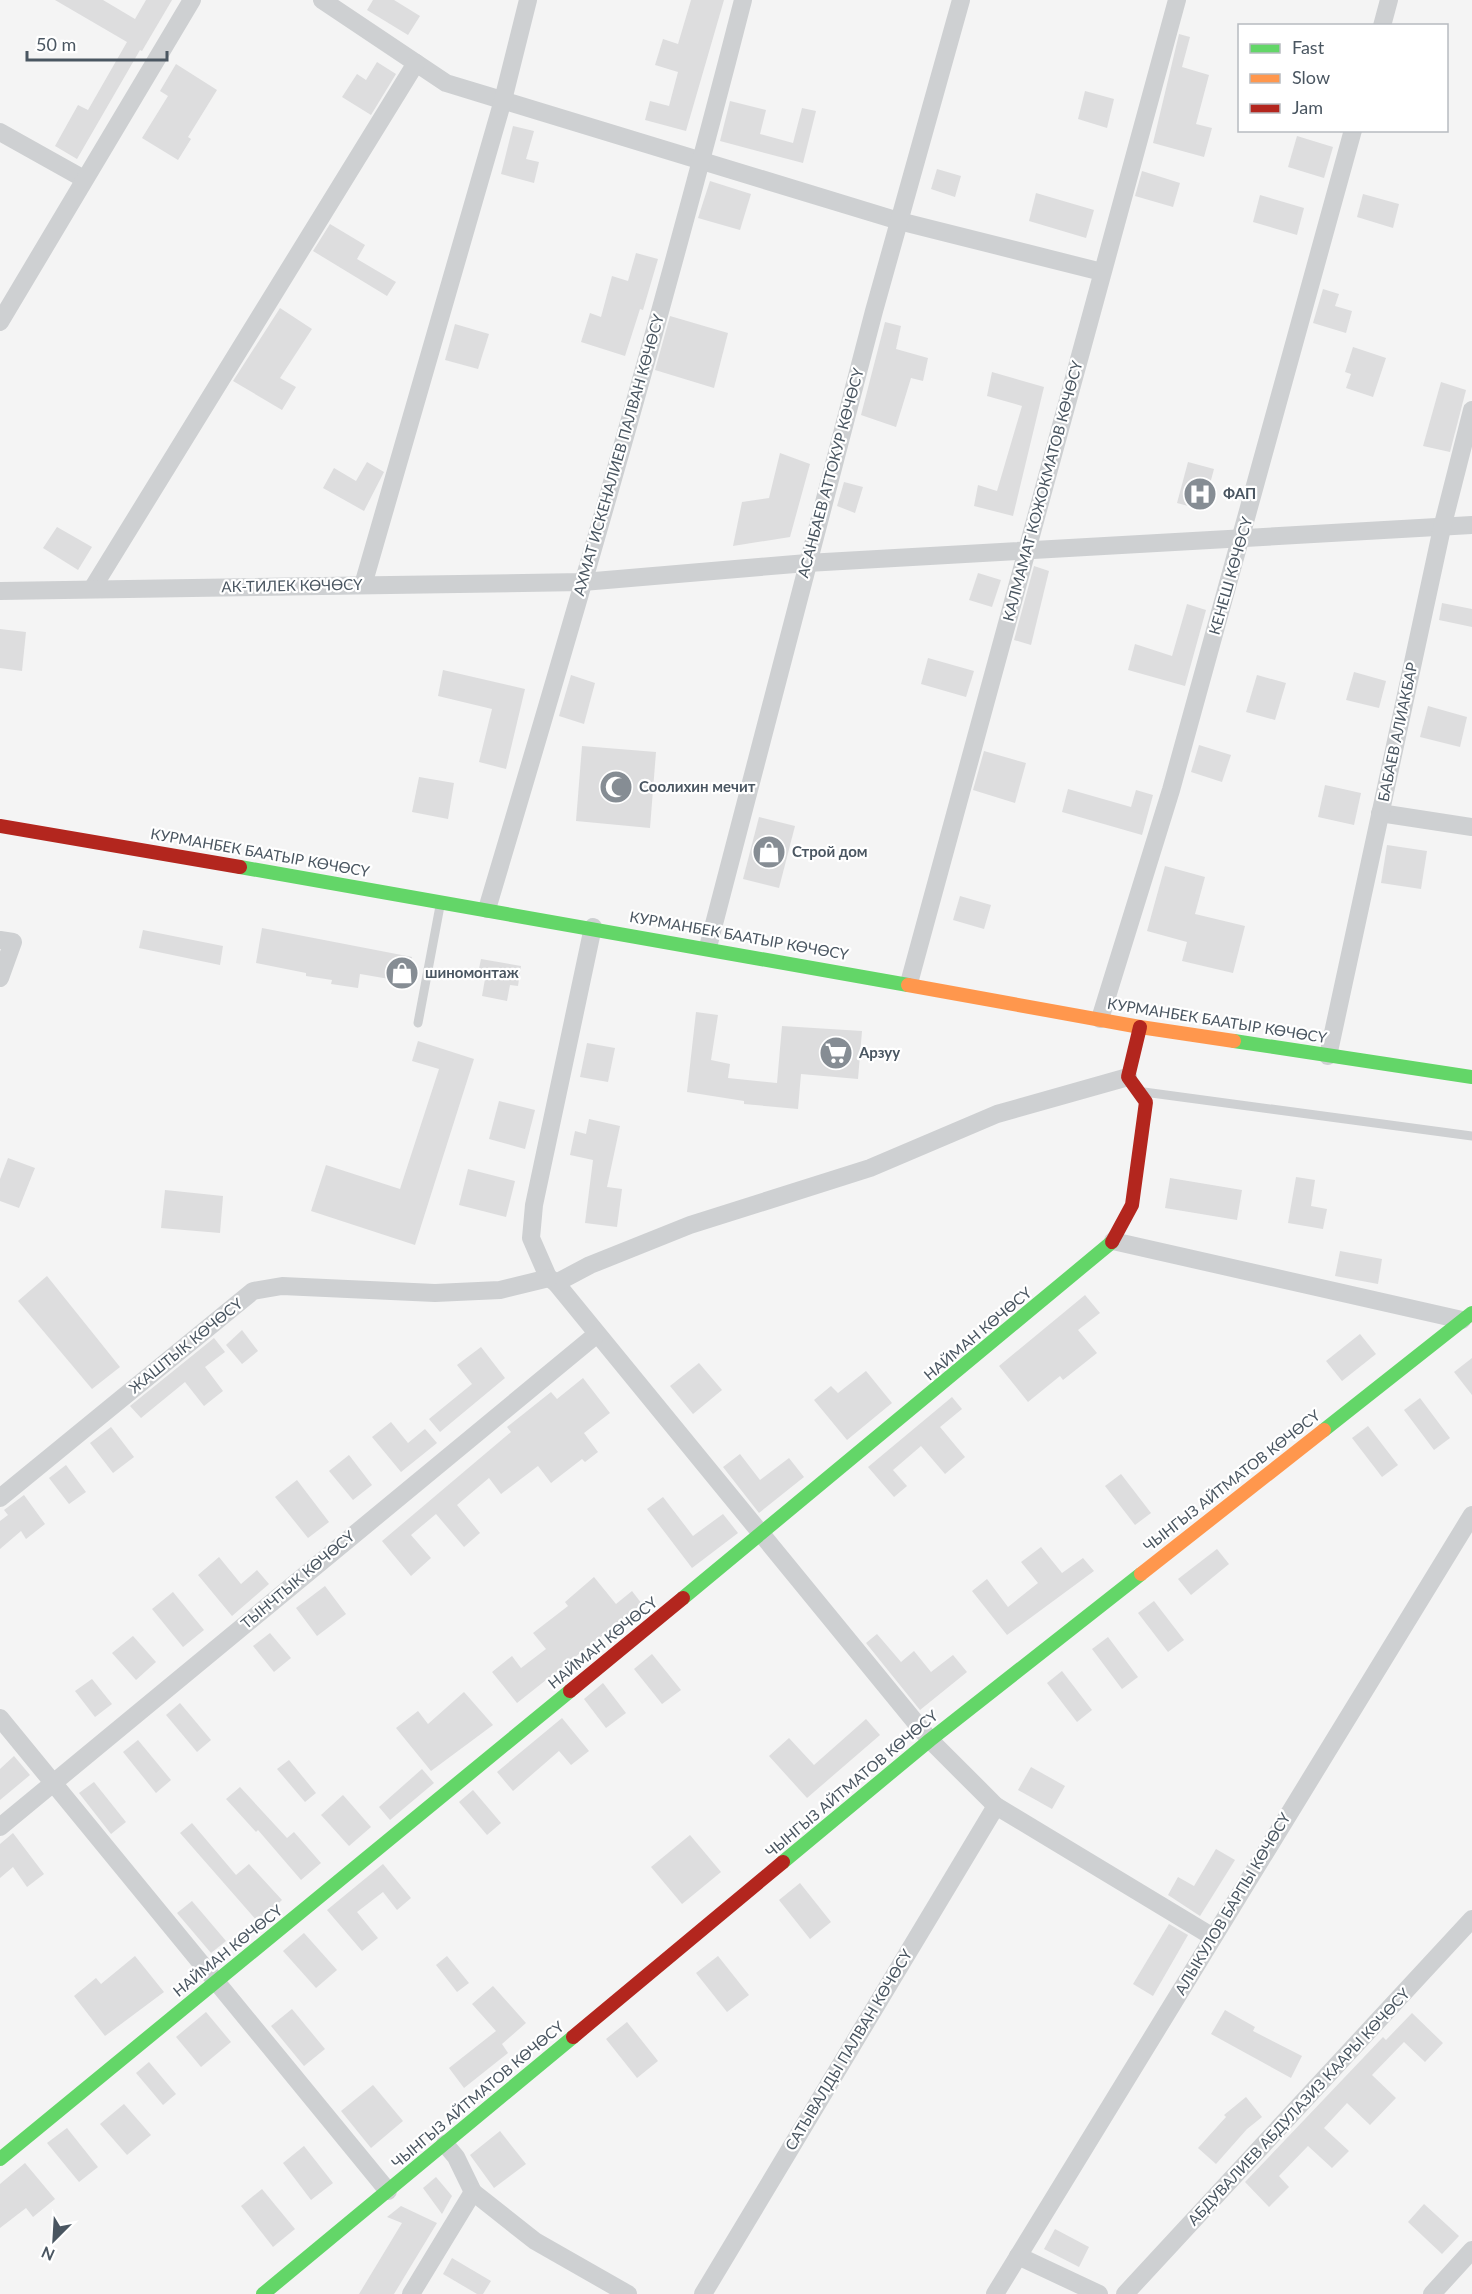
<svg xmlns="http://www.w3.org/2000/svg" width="1472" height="2294" font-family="Lato,sans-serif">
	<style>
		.building { fill: #ddddde }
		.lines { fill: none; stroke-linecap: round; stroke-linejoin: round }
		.lane { stroke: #ced0d2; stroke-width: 9 }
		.street { stroke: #ced0d2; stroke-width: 18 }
		.fast { stroke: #63d668; stroke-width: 14 }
		.slow { stroke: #ff974d; stroke-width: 14 }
		.jam { stroke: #b3261e; stroke-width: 14 }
		.labels { text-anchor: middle; stroke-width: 4.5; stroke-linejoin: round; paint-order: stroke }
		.street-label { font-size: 15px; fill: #4a5661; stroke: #fff }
		.poi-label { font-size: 15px; font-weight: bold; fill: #4a5661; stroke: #fff; text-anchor: start }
	</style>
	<rect width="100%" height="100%" fill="#f4f4f4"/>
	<g class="building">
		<polygon points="55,0 103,0 135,19 146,0 172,0 142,51 140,50 77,159 55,146 78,105 88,110 127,42"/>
		<polygon points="373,0 394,0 420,16 408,35 367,10"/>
		<polygon points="691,0 724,0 686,131 645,120 650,101 669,106 678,72 655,65 663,39 678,44"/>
		<polygon points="1179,34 1190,37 1182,67 1209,75 1196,124 1212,128 1204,157 1153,143"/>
		<polygon points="377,62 396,74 371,115 342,97 357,74 366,80"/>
		<polygon points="176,64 217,90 188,137 191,139 178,160 142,138 168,96 160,91"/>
		<polygon points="1085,91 1114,99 1107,128 1078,119"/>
		<polygon points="730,101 766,110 760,134 793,143 802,108 816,111 803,163 720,141"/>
		<polygon points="513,126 534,131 526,159 539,162 534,183 501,174"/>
		<polygon points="1297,136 1333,147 1324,178 1288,167"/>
		<polygon points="937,169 961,176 955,197 931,189"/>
		<polygon points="1142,171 1180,183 1173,207 1135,196"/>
		<polygon points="710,181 751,194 740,230 698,218"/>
		<polygon points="1036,193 1094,210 1086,238 1029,221"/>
		<polygon points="1363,194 1399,204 1393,228 1357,217"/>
		<polygon points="1260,195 1304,208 1297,235 1253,222"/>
		<polygon points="330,224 365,245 357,259 396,282 387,296 313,251"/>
		<polygon points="636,253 658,259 643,310 640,309 625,356 581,342 590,313 601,317 612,276 628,281"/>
		<polygon points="1323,289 1339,294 1335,306 1352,311 1346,333 1313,323"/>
		<polygon points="280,308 312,329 280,378 296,387 282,410 233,381"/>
		<polygon points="670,316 728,333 714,388 655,370"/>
		<polygon points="885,322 901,326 896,349 928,358 923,381 911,378 896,427 861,415"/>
		<polygon points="455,324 489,334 478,369 445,360"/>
		<polygon points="1353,347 1386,358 1373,397 1346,388 1351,374 1345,372"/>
		<polygon points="992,372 1044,387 1013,516 974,506 978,485 997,491 1022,406 987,396"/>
		<polygon points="1441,382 1466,390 1450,452 1423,446"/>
		<polygon points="780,453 810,464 790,537 733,546 742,502 769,498"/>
		<polygon points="367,462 384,472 364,511 323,488 334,468 356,481"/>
		<polygon points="1188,462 1214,469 1203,510 1177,503"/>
		<polygon points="844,482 863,487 855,513 837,506"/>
		<polygon points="57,527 92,547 78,570 43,548"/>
		<polygon points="1034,566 1049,571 1031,645 1014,640"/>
		<polygon points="978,573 1001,580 992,607 969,600"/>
		<polygon points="1442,603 1472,609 1472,627 1439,620"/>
		<polygon points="1187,604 1206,610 1185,686 1128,670 1135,644 1172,656"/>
		<polygon points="0,629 26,632 22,671 0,668"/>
		<polygon points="928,658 974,671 966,697 921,684"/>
		<polygon points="443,670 525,689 506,769 479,762 492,709 438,696"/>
		<polygon points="1354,672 1386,681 1379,708 1346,700"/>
		<polygon points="571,675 595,683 584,724 559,716"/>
		<polygon points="1257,675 1286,683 1275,720 1246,712"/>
		<polygon points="1428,706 1467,717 1460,747 1420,737"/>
		<polygon points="1199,745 1231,755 1222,782 1191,772"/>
		<polygon points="582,746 656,752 650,828 576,821"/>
		<polygon points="984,751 1026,763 1015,803 973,790"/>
		<polygon points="419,777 454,783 448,819 412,812"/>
		<polygon points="1325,785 1361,793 1354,825 1318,817"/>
		<polygon points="1068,789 1131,807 1136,790 1153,795 1142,835 1062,812"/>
		<polygon points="759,817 795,826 779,888 743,879"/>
		<polygon points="1387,845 1427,851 1421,889 1381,883"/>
		<polygon points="1165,866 1205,877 1195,914 1245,926 1233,973 1182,961 1187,942 1147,931"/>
		<polygon points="960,896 991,905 984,929 953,920"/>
		<polygon points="262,928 412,957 407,982 360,974 358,988 331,984 332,980 306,976 306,973 256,963"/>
		<polygon points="143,930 223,946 220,965 139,948"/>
		<polygon points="481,959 521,966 518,986 510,985 507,1001 482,996 485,979 477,978"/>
		<polygon points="696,1012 718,1015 711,1060 730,1064 728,1078 777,1083 782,1026 862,1031 858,1079 801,1074 798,1109 744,1104 744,1101 687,1092"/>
		<polygon points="418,1041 474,1059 415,1245 311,1211 326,1165 400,1189 439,1069 412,1061"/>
		<polygon points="587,1043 615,1048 608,1082 580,1077"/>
		<polygon points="499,1101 535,1110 525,1149 489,1139"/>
		<polygon points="589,1119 620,1126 607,1187 622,1189 617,1227 585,1223 593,1160 570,1155 575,1131 586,1134"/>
		<polygon points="8,1158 35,1168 19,1208 0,1201 0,1179"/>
		<polygon points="468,1169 515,1181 506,1217 459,1205"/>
		<polygon points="1296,1177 1315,1180 1311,1206 1327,1209 1323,1229 1288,1223"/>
		<polygon points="1170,1178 1242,1190 1237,1220 1165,1208"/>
		<polygon points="165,1190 223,1196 220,1233 161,1228"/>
		<polygon points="1340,1251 1382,1259 1378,1284 1335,1276"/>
		<polygon points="47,1276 120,1367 92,1389 18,1301"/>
		<polygon points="1085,1295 1100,1313 1078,1330 1097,1353 1063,1380 1060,1376 1028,1402 999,1366"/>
		<polygon points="242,1330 258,1351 242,1364 226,1345"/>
		<polygon points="1360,1334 1376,1354 1342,1381 1326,1361"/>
		<polygon points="214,1338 225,1352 205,1367 223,1391 204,1406 185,1382 141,1418 130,1406"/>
		<polygon points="481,1347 505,1378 440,1432 429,1419 472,1384 457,1365"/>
		<polygon points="1472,1358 1472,1395 1454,1372"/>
		<polygon points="699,1363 722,1390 693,1414 670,1386"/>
		<polygon points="866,1371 892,1403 847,1440 814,1400 831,1386 838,1393"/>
		<polygon points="583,1378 610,1413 584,1433 598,1452 585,1462 582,1459 551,1483 538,1466 501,1494 489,1478 457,1505 480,1533 464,1547 436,1514 411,1535 431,1558 411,1576 382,1541 511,1432 507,1427 551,1392 557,1399"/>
		<polygon points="952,1397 962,1409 940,1427 965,1457 945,1474 921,1446 893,1470 907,1486 894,1497 868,1467"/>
		<polygon points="1420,1398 1450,1438 1434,1450 1404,1410"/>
		<polygon points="391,1422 408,1443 425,1429 437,1443 401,1472 372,1437"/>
		<polygon points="1368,1426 1398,1465 1382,1477 1352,1438"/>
		<polygon points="111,1427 134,1457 113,1473 90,1443"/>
		<polygon points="740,1454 760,1480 789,1458 804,1477 759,1513 723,1467"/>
		<polygon points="349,1455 372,1485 353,1500 329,1471"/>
		<polygon points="66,1465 86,1492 69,1504 49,1478"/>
		<polygon points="1121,1474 1151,1513 1135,1525 1105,1486"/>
		<polygon points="297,1480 329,1522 308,1538 275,1497"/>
		<polygon points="24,1495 45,1524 26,1539 21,1531 0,1549 0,1521 8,1515 4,1510"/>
		<polygon points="663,1497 693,1536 723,1514 738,1533 692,1568 647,1509"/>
		<polygon points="1041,1547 1062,1573 1083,1558 1094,1571 1007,1635 972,1591 987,1579 1008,1607 1038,1583 1021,1562"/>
		<polygon points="1217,1549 1229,1564 1191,1595 1178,1579"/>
		<polygon points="219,1557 241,1584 257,1570 269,1584 232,1616 198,1575"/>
		<polygon points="594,1577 616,1604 632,1591 642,1604 517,1703 492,1672 512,1656 521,1668 546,1649 533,1633 568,1606 565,1602"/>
		<polygon points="325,1586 346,1614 317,1636 296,1608"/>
		<polygon points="173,1592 204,1630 183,1647 152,1609"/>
		<polygon points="1154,1601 1184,1640 1168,1652 1138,1613"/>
		<polygon points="270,1633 291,1658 274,1672 253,1646"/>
		<polygon points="877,1634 901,1662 914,1651 931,1672 953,1655 967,1672 920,1710 866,1643"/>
		<polygon points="133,1636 156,1662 136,1680 112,1653"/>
		<polygon points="1108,1637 1138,1677 1122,1689 1092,1649"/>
		<polygon points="652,1654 681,1690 662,1704 634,1669"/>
		<polygon points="1062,1671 1092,1710 1077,1722 1047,1683"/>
		<polygon points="92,1679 112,1704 95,1717 75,1691"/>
		<polygon points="603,1683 626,1713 606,1728 584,1699"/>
		<polygon points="464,1692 493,1725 431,1771 396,1728 418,1711 428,1724"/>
		<polygon points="180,1703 211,1740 197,1752 166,1715"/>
		<polygon points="562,1718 589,1751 571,1765 559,1751 513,1791 497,1772"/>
		<polygon points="866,1719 880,1735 807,1798 769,1756 789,1738 814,1765"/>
		<polygon points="138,1740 171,1780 156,1793 123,1752"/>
		<polygon points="14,1756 30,1775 0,1800 0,1769"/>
		<polygon points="289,1760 316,1793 305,1802 277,1769"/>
		<polygon points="1031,1767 1065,1786 1052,1809 1018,1790"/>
		<polygon points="422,1769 434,1783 390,1820 379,1807"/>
		<polygon points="94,1782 126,1822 111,1834 79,1793"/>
		<polygon points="240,1787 287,1838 294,1832 321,1863 301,1880 258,1830 256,1832 226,1799"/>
		<polygon points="473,1790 501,1823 487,1835 459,1802"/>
		<polygon points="343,1795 371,1827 349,1846 321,1815"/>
		<polygon points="192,1823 236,1875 249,1864 282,1900 258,1922 180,1833"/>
		<polygon points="13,1833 44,1874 27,1887 13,1867 0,1878 0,1844"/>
		<polygon points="690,1835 721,1872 682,1904 651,1867"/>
		<polygon points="1216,1849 1235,1860 1200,1916 1168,1895 1178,1877 1194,1886"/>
		<polygon points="383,1864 411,1898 397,1910 383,1892 357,1912 378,1938 362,1951 327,1910"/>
		<polygon points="800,1883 831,1922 810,1939 779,1900"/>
		<polygon points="192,1901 226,1941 211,1953 177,1913"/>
		<polygon points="1169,1924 1188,1935 1153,1996 1133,1984"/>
		<polygon points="304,1933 337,1970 316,1988 283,1951"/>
		<polygon points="135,1956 164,1992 105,2036 74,1996 96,1978 101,1984"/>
		<polygon points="447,1956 469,1983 457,1992 436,1965"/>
		<polygon points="718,1956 749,1995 727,2012 696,1973"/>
		<polygon points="493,1986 526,2023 502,2044 508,2053 464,2088 449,2068 496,2031 472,2004"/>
		<polygon points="292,2009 325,2049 304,2066 271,2026"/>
		<polygon points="1225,2010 1255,2027 1253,2031 1302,2056 1291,2078 1211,2034"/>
		<polygon points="206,2012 231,2042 201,2067 176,2037"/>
		<polygon points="1412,2013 1443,2043 1425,2062 1404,2042 1372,2075 1396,2098 1370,2125 1347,2103 1324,2128 1349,2151 1332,2168 1308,2146 1279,2176 1289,2187 1269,2207 1245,2182 1383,2037 1386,2040"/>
		<polygon points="627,2022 658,2061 637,2078 606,2039"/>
		<polygon points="149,2062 176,2094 163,2105 136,2073"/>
		<polygon points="373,2085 403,2121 371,2148 341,2111"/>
		<polygon points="1246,2097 1262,2117 1247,2129 1216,2164 1198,2148 1226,2117 1224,2115"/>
		<polygon points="124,2104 151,2135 127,2155 100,2124"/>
		<polygon points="67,2128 98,2167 79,2182 47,2143"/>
		<polygon points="500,2131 526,2164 494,2188 470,2155"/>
		<polygon points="304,2146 333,2183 311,2200 283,2163"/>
		<polygon points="25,2163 55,2199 33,2217 26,2208 0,2228 0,2184"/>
		<polygon points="436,2177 452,2196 442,2214 423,2188"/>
		<polygon points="262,2189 295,2229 273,2247 241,2206"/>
		<polygon points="1424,2204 1459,2236 1442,2254 1408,2222"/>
		<polygon points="401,2206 437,2223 394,2294 359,2294 402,2223 387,2217"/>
		<polygon points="1055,2229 1089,2247 1079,2267 1044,2249"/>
		<polygon points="452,2258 491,2281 483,2294 477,2294 443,2274"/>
	</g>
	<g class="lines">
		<g class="lane">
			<polyline points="418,1023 440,906"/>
			<polyline points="1144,1092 1472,1136"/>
		</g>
		<g class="street">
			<polyline points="322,0 446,83 899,221 1102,272"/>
			<polyline points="1382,26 1389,0"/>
			<polyline points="0,132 84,179"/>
			<polyline points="0,322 192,0"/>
			<polyline points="363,585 503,100 528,0"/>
			<polyline points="92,589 416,63"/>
			<polyline points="0,591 583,582 807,563 1472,525"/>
			<polyline points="1380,813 1472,827"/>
			<path d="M487,909C577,608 665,305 743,0"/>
			<polyline points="593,927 534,1205 531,1238 548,1277 556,1283 930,1740 996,1806 1213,1937"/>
			<polyline points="0,940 13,942 0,978"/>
			<polyline points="708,947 874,311 961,0"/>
			<polyline points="909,983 1177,0"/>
			<polyline points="1100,1019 1171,790 1353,130"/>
			<polyline points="1328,1056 1442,528 1472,410"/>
			<polyline points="1113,1241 1462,1320"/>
			<polyline points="556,1283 590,1265 690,1225 870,1168 997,1114 1128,1077"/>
			<polyline points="0,1498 253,1291 282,1286 435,1293 500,1290 549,1278"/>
			<polyline points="0,1718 388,2191"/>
			<polyline points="0,1827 597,1334"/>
			<polyline points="445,2144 456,2157 473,2192 535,2241 628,2294"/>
			<polyline points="1018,2256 1099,2294"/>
			<polyline points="411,2294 473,2192"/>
			<polyline points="703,2294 996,1806"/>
			<polyline points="995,2294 1472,1515"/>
			<polyline points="1125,2294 1472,1919"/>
			<polyline points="1432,2294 1472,2250"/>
		</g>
		<g class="fast">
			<polyline points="240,867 908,985"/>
			<polyline points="1234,1041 1472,1077"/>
			<polyline points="1324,1430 1472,1313"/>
			<polyline points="683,1598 1112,1242"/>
			<polyline points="783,1862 930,1740 1141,1574"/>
			<polyline points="0,2159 570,1691"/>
			<polyline points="263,2294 573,2037"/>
		</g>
		<g class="slow">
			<polyline points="908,985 1140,1027 1234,1041"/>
			<polyline points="1141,1574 1324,1430"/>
		</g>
		<g class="jam">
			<polyline points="0,826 240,867"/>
			<polyline points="1112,1242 1132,1205 1146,1102 1128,1077 1140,1027"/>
			<polyline points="570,1691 683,1598"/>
			<polyline points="573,2037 783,1862"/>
		</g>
	</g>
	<defs>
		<g id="hospital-disc" transform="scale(1.725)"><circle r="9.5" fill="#868d94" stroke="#fff"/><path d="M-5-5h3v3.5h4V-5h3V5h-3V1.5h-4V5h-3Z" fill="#fff"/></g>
		<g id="mosque-disc" transform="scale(1.725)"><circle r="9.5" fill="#868d94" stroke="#fff"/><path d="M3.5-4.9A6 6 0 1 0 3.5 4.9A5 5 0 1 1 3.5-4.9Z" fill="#fff"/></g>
		<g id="shop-disc" transform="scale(1.725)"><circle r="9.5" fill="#868d94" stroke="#fff"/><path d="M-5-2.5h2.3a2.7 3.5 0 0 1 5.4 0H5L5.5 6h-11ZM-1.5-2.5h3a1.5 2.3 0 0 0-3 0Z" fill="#fff"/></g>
		<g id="supermarket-disc" transform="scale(1.725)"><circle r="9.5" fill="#868d94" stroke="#fff"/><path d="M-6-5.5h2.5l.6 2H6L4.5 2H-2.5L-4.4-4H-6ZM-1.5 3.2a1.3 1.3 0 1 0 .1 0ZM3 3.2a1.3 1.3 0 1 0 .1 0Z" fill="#fff"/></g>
	</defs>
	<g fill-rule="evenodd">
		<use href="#hospital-disc" x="1200" y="494"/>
		<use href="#mosque-disc" x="616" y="787"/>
		<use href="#shop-disc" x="769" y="852"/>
		<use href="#shop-disc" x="402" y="973"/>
		<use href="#supermarket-disc" x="836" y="1053"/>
	</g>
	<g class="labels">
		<g class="street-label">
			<text transform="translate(619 455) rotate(-74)" y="5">АХМАТ ИСКЕНАЛИЕВ ПАЛВАН КӨЧӨСҮ</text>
			<text transform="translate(831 473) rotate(-75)" y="5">АСАНБАЕВ АТТОКУР КӨЧӨСҮ</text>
			<text transform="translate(1043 491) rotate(-75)" y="5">КАЛМАМАТ КОЖОКМАТОВ КӨЧӨСҮ</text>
			<text transform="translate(1231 576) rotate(-74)" y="5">КЕНЕШ КӨЧӨСҮ</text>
			<text transform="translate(292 586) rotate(-1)" y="5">АК-ТИЛЕК КӨЧӨСҮ</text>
			<text transform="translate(1398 732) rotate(-78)" y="5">БАБАЕВ АЛИАКБАР</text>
			<text transform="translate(260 853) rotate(10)" y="5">КУРМАНБЕК БААТЫР КӨЧӨСҮ</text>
			<text transform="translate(739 936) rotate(10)" y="5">КУРМАНБЕК БААТЫР КӨЧӨСҮ</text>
			<text transform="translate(1217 1021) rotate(9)" y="5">КУРМАНБЕК БААТЫР КӨЧӨСҮ</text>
			<text transform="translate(978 1334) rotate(-40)" y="5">НАЙМАН КӨЧӨСҮ</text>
			<text transform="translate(186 1346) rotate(-39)" y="5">ЖАШТЫК КӨЧӨСҮ</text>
			<text transform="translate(1232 1481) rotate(-38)" y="5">ЧЫНГЫЗ АЙТМАТОВ КӨЧӨСҮ</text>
			<text transform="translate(298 1580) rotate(-40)" y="5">ТЫНЧТЫК КӨЧӨСҮ</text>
			<text transform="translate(603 1643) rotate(-39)" y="5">НАЙМАН КӨЧӨСҮ</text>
			<text transform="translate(852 1784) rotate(-40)" y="5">ЧЫНГЫЗ АЙТМАТОВ КӨЧӨСҮ</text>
			<text transform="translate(1233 1904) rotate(-59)" y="5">АЛЫКУЛОВ БАРПЫ КӨЧӨСҮ</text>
			<text transform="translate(228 1951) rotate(-39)" y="5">НАЙМАН КӨЧӨСҮ</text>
			<text transform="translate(849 2050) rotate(-59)" y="5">САТЫВАЛДЫ ПАЛВАН КӨЧӨСҮ</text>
			<text transform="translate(478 2095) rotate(-40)" y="5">ЧЫНГЫЗ АЙТМАТОВ КӨЧӨСҮ</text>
			<text transform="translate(1299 2107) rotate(-47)" y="5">АБДУВАЛИЕВ АБДУЛАЗИЗ КААРЫ КӨЧӨСҮ</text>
		</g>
		<g class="poi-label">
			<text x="1223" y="499">ФАП</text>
			<text x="639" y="792">Соолихин мечит</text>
			<text x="792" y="857">Строй дом</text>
			<text x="425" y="978">шиномонтаж</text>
			<text x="859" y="1058">Арзуу</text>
		</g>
	</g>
	<rect x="1238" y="24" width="210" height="108" fill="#ffffff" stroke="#b7bbc0" stroke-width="1.5"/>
	<rect x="1250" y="44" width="30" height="9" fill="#63d668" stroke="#b7bbc0" stroke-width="1.5"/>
	<text x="1292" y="54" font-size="18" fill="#4a5661">Fast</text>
	<rect x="1250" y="74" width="30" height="9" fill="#ff974d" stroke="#b7bbc0" stroke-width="1.5"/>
	<text x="1292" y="84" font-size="18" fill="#4a5661">Slow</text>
	<rect x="1250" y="104" width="30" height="9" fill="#b3261e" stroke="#b7bbc0" stroke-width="1.5"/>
	<text x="1292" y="114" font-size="18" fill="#4a5661">Jam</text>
	<g transform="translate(54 2240) rotate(204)" stroke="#ffffff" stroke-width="4.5" paint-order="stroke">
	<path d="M0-4.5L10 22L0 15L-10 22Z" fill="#4a5661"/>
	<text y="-9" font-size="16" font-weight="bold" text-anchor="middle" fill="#4a5661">N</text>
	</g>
	<path d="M27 51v9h140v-9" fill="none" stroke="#4a5661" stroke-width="3"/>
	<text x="36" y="51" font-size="18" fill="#4a5661" stroke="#ffffff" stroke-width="4.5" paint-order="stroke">50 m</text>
</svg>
